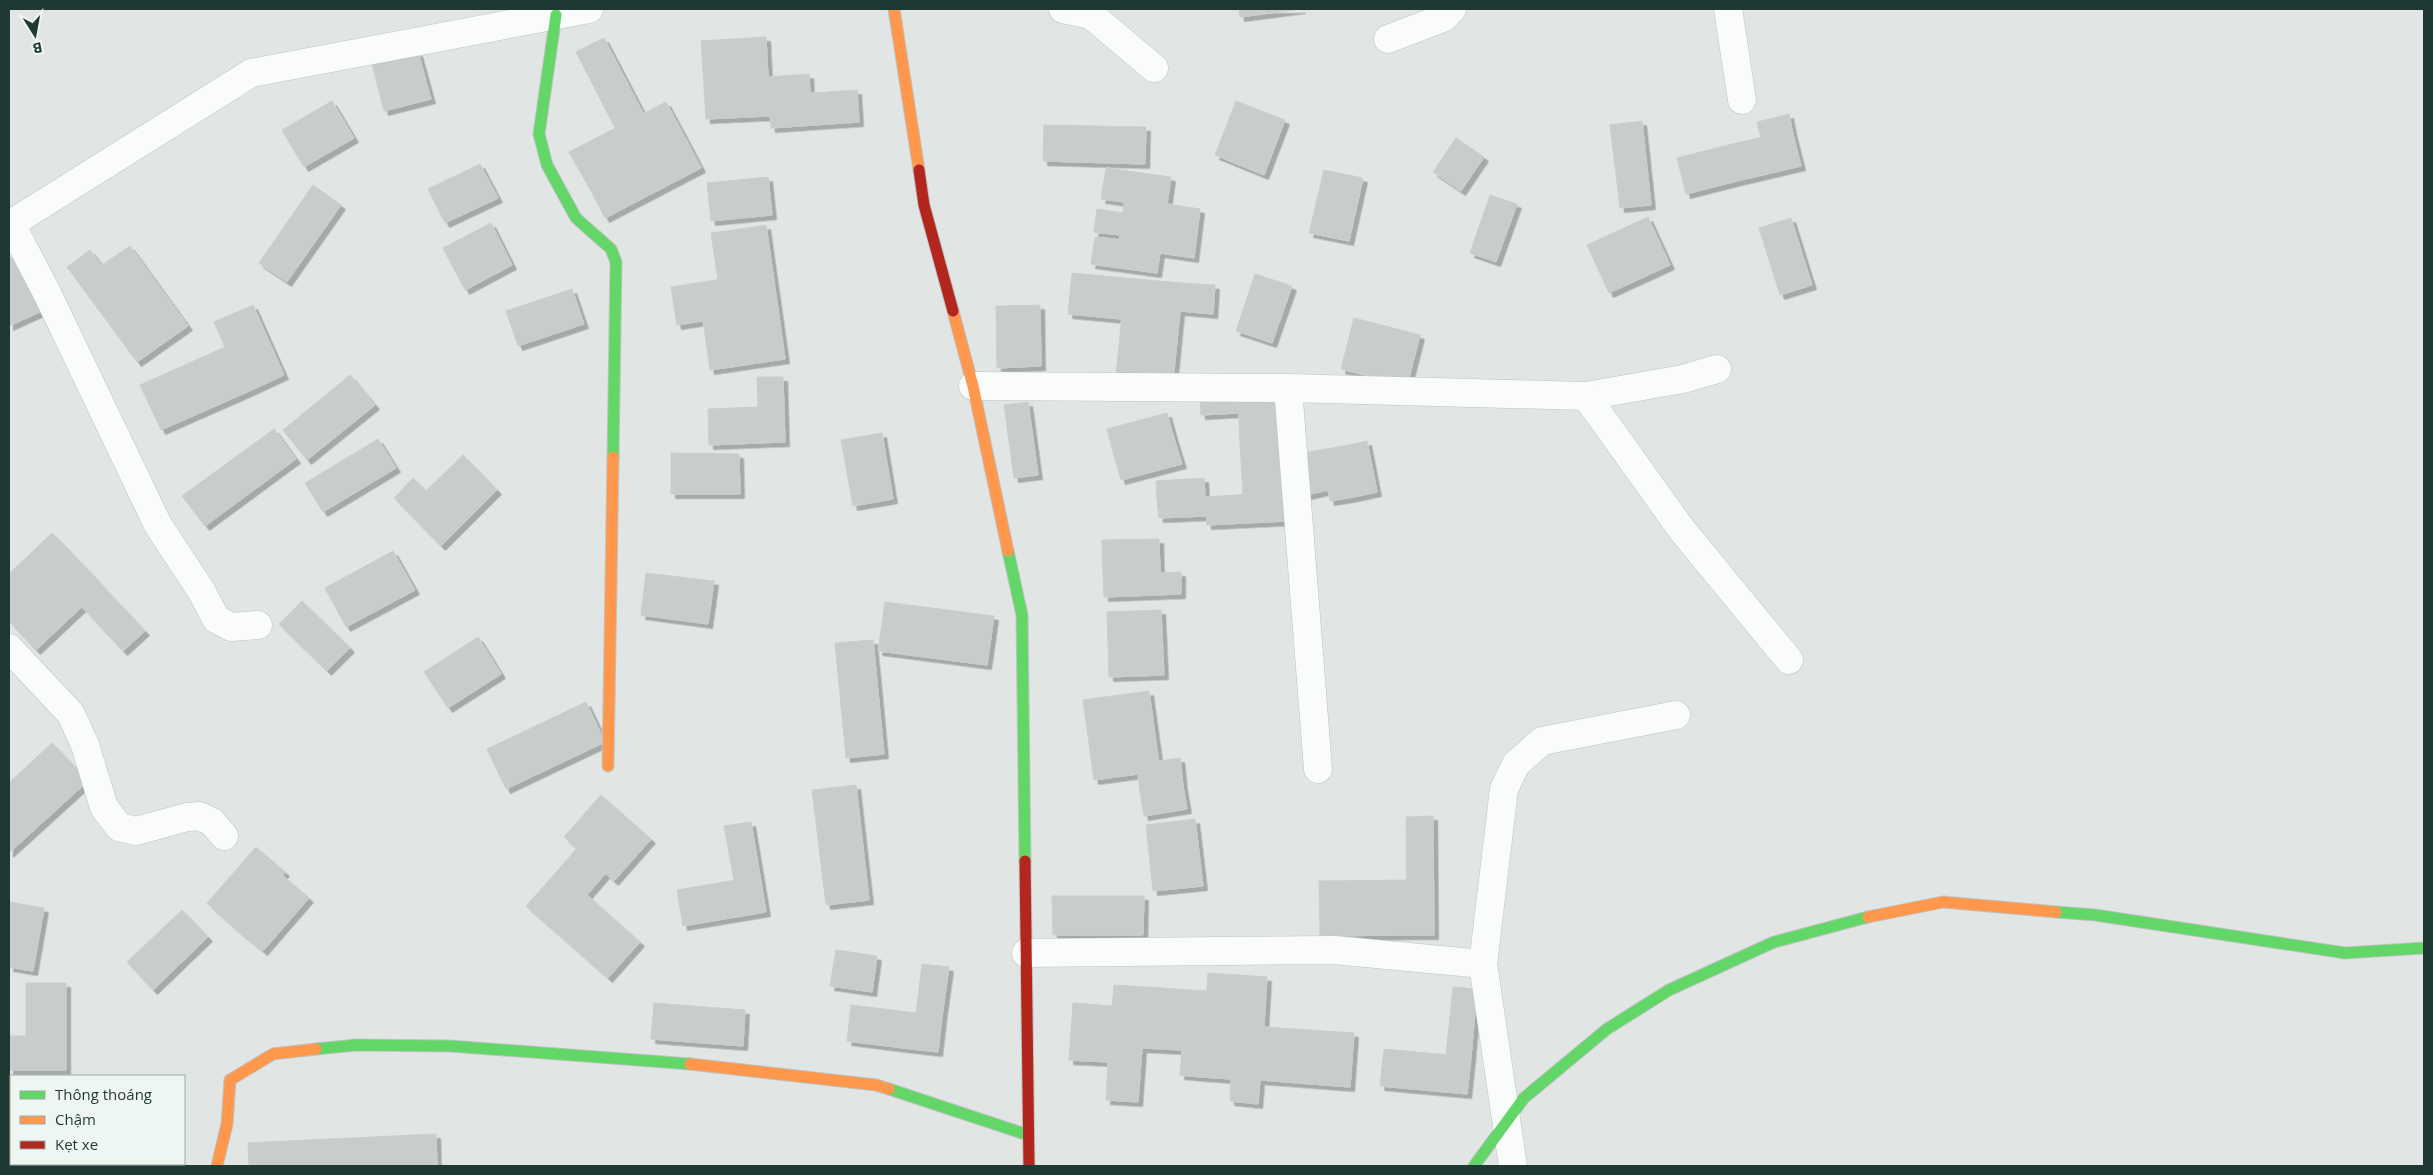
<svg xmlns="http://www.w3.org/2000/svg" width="2433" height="1175" font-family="'Open Sans',sans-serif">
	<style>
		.building { fill: #c8cdcb; stroke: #c9cfcd; filter: url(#shadow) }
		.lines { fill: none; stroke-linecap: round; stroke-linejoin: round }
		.street-casing { stroke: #bec3c1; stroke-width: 29 }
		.fast-casing { stroke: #bdc4c2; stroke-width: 13 }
		.slow-casing { stroke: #bdc4c2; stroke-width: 13 }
		.jam-casing { stroke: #bdc4c2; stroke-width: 13 }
		.street { stroke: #fafbfb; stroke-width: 28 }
		.fast { stroke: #63d668; stroke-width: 11 }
		.slow { stroke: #ff974d; stroke-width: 11 }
		.jam { stroke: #b3261e; stroke-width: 11 }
	</style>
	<defs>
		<filter id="shadow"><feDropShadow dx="4.5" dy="4.5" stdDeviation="0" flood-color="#0004"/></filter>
	</defs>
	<rect width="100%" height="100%" fill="#e1e6e4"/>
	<g class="building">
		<polygon points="1239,9 1301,9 1240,17"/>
		<polygon points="766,37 770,116 706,119 701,41"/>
		<polygon points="604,38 643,113 615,128 576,52"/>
		<polygon points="418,52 431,99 384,111 372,64"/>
		<polygon points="809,74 810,93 769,96 768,77"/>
		<polygon points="857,90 859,122 771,128 769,96"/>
		<polygon points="332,101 354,138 304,167 282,130"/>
		<polygon points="1236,101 1285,120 1264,175 1215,155"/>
		<polygon points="666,102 688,143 592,193 569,152"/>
		<polygon points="1789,114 1792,130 1761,138 1757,122"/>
		<polygon points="1642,121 1651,205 1620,208 1610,125"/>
		<polygon points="1044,125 1146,127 1145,164 1043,161"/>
		<polygon points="1792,130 1801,166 1737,181 1728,145"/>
		<polygon points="1456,138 1484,157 1461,191 1433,172"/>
		<polygon points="688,143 701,168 605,218 592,193"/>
		<polygon points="1728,145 1737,181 1686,194 1677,158"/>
		<polygon points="480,164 498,198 445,223 428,189"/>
		<polygon points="1106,168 1171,177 1157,273 1091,264 1095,237 1119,240 1120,235 1094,232 1097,209 1123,213 1124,202 1101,199"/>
		<polygon points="1324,170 1363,178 1349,241 1309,233"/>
		<polygon points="768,177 772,215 711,221 707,183"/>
		<polygon points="313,185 341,205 287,282 259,263"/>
		<polygon points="1490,195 1517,204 1496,262 1470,253"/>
		<polygon points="1167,204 1200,209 1194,258 1160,253"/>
		<polygon points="1648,217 1670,265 1609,293 1587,245"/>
		<polygon points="1791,218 1812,285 1780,295 1759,228"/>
		<polygon points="491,223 512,265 465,290 443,248"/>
		<polygon points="766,225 778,309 760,312 748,228"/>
		<polygon points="748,228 754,274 718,280 711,233"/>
		<polygon points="130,246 188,326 161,345 102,265"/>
		<polygon points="90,250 161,345 137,362 67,267"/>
		<polygon points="21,254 44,310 9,326 9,259"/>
		<polygon points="1072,273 1125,278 1121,319 1068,314"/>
		<polygon points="754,274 760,312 677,325 671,287"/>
		<polygon points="1255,274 1292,286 1272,343 1236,331"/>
		<polygon points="1125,278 1182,283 1180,311 1123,305"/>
		<polygon points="1182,283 1215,285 1213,314 1180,311"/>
		<polygon points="572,289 584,324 518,346 506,311"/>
		<polygon points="253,305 284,375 245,393 214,322"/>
		<polygon points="1040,305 1041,366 997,368 996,306"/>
		<polygon points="1123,305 1180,311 1173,381 1116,376"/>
		<polygon points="778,309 785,359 710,370 703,320"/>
		<polygon points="1354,318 1420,335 1407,386 1341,369"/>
		<polygon points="225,347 245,393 161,430 140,385"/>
		<polygon points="350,375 375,405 307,460 283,430"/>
		<polygon points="757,377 783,377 785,442 759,443"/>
		<polygon points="1281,395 1284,442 1240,444 1238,398"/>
		<polygon points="1238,398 1239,413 1201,415 1200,400"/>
		<polygon points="1028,402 1038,475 1014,478 1004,405"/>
		<polygon points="757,407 759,443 709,445 708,409"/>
		<polygon points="1167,413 1173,435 1113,452 1107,429"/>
		<polygon points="274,429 296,459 205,526 182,496"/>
		<polygon points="882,433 893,499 853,506 841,440"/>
		<polygon points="1173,435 1182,464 1121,480 1113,452"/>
		<polygon points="378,439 396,468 323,512 305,483"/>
		<polygon points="1367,441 1377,492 1354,497 1344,446"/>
		<polygon points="1284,442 1286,492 1243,495 1240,444"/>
		<polygon points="1344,446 1354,497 1330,501 1320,450"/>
		<polygon points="1320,450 1328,490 1307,495 1300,454"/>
		<polygon points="671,453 739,454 740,494 671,494"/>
		<polygon points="463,455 497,490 441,546 394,498 413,478 426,491"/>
		<polygon points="1204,478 1205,497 1157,500 1156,481"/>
		<polygon points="1286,492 1288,521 1207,525 1205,497"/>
		<polygon points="1205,497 1206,516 1159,518 1157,500"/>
		<polygon points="52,533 85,567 17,630 9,621 9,574"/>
		<polygon points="1159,539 1160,573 1103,575 1102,540"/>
		<polygon points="393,551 415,590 346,627 325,588"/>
		<polygon points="85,567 103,587 36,650 17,630"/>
		<polygon points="1181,572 1181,594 1104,597 1103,575"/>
		<polygon points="646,573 714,581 708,624 641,615"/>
		<polygon points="103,587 145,631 123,651 82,607"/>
		<polygon points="302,601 350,648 327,671 279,624"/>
		<polygon points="885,602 994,616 987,665 878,651"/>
		<polygon points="1161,610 1164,675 1109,677 1107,612"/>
		<polygon points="478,637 501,674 448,708 424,672"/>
		<polygon points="873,640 884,754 846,758 835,643"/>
		<polygon points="1149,691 1160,771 1094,780 1083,700"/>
		<polygon points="586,702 605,742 506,789 487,749"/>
		<polygon points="52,743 88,781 9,853 9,783"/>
		<polygon points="1180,758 1183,786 1140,792 1138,774 1160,771 1159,761"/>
		<polygon points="856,785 869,900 826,905 812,790"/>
		<polygon points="1183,786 1187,809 1144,816 1140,792"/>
		<polygon points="601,795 651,839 614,881 564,837"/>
		<polygon points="1433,816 1434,935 1407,935 1406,817"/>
		<polygon points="1195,819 1203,886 1153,891 1146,825"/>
		<polygon points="751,822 760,876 734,880 724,826"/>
		<polygon points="256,847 285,872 235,928 207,903"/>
		<polygon points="577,848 606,873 587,895 558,870"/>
		<polygon points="558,870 587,895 555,931 526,906"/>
		<polygon points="282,875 309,898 263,951 235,928"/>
		<polygon points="760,876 766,912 683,926 677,890"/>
		<polygon points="1407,880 1407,935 1320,936 1319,881"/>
		<polygon points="587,895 640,942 608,978 555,931"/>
		<polygon points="1052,896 1144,896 1143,935 1053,935"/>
		<polygon points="9,902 44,908 33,971 9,967"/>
		<polygon points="182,910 208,937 153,990 127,962"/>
		<polygon points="836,950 877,956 872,992 830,986"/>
		<polygon points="922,964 949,967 942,1017 916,1013"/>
		<polygon points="1208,973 1239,975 1231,1079 1201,1077"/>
		<polygon points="1239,975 1267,977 1264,1027 1235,1025"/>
		<polygon points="26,983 66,983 66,1058 26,1057"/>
		<polygon points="1114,985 1147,987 1142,1048 1109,1045"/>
		<polygon points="1147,987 1206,991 1204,1031 1144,1027"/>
		<polygon points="1453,987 1477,989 1471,1057 1446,1055"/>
		<polygon points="654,1003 745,1010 743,1046 651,1039"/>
		<polygon points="1073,1003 1113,1006 1108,1062 1069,1060"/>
		<polygon points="851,1005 916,1013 911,1049 847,1041"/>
		<polygon points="916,1013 942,1017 938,1052 911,1049"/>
		<polygon points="1235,1025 1264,1027 1260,1080 1231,1079"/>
		<polygon points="1144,1027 1204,1031 1201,1077 1180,1075 1182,1050 1142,1048"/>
		<polygon points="1264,1027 1354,1033 1350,1087 1260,1080"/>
		<polygon points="9,1036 26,1036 26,1057 66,1058 66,1070 9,1070"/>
		<polygon points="1109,1045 1142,1048 1138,1102 1106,1100"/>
		<polygon points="1384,1049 1471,1057 1467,1094 1380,1086"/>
		<polygon points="1231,1079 1260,1080 1258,1104 1230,1101"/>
		<polygon points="436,1134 437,1166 309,1166 308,1140"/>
		<polygon points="308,1140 309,1166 249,1166 248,1143"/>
		<polygon points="22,1164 80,1164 81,1166 14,1166"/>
	</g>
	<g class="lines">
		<g class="street-casing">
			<g id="street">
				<polyline points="1063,9 1091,15 1154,68"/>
				<polyline points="1728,9 1742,100"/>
				<polyline points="1388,39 1443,18 1452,9"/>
				<polyline points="11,224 47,293 158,525 202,592 216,619 231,627 258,625"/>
				<polyline points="9,225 251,73 589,9"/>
				<polyline points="973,386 1288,388 1586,396 1683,379 1717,369"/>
				<polyline points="1288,388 1318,769"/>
				<polyline points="1586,396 1682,530 1789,660"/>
				<polyline points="9,648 71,714 85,745 104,807 119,827 136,831 187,817 199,816 212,822 224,836"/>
				<polyline points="1026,953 1334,950 1483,964 1513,1166"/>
				<polyline points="1483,964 1504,789 1516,764 1542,741 1676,715"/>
			</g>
		</g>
		<g class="fast-casing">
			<g id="fast">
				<polyline points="556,15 539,134 547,165 576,218 611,249 616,262 613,457"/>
				<polyline points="1008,551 1022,615 1025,861"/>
				<polyline points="2056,912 2095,915 2345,953 2424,948"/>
				<polyline points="316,1049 356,1045 450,1046 690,1064"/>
				<polyline points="889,1089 1028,1135"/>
				<polyline points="1474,1166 1524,1098 1607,1029 1669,990 1774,942 1868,917"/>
			</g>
		</g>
		<g class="slow-casing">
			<g id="slow">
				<polyline points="894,9 919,170"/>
				<polyline points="953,311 973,386 1008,551"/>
				<polyline points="608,766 613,457"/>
				<polyline points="1868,917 1943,902 2056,912"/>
				<polyline points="690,1064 876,1085 889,1089"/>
				<polyline points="217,1166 227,1124 230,1080 273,1054 316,1049"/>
			</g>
		</g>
		<g class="jam-casing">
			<g id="jam">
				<polyline points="919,170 924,205 953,311"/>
				<polyline points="1025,861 1029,1166"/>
			</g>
		</g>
		<use href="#street" class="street"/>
		<use href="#fast" class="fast"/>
		<use href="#slow" class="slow"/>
		<use href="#jam" class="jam"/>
	</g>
	<rect width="2433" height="1175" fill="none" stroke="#1f3833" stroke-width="20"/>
	<rect x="10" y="1075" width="175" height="90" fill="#eef6f2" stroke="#9baaa6"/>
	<rect x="20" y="1091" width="25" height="8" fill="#63d668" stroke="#9baaa6"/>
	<text x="55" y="1100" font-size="15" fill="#1f3833">Thông thoáng</text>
	<rect x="20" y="1116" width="25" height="8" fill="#ff974d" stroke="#9baaa6"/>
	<text x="55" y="1125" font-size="15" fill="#1f3833">Chậm</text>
	<rect x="20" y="1141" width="25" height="8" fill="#b3261e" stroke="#9baaa6"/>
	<text x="55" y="1150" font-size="15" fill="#1f3833">Kẹt xe</text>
	<g transform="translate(35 35) rotate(169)" stroke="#eef6f2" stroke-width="4" paint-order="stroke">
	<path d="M0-4L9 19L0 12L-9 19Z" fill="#1f3833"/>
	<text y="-8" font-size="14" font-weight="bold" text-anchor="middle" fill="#1f3833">B</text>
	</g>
</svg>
